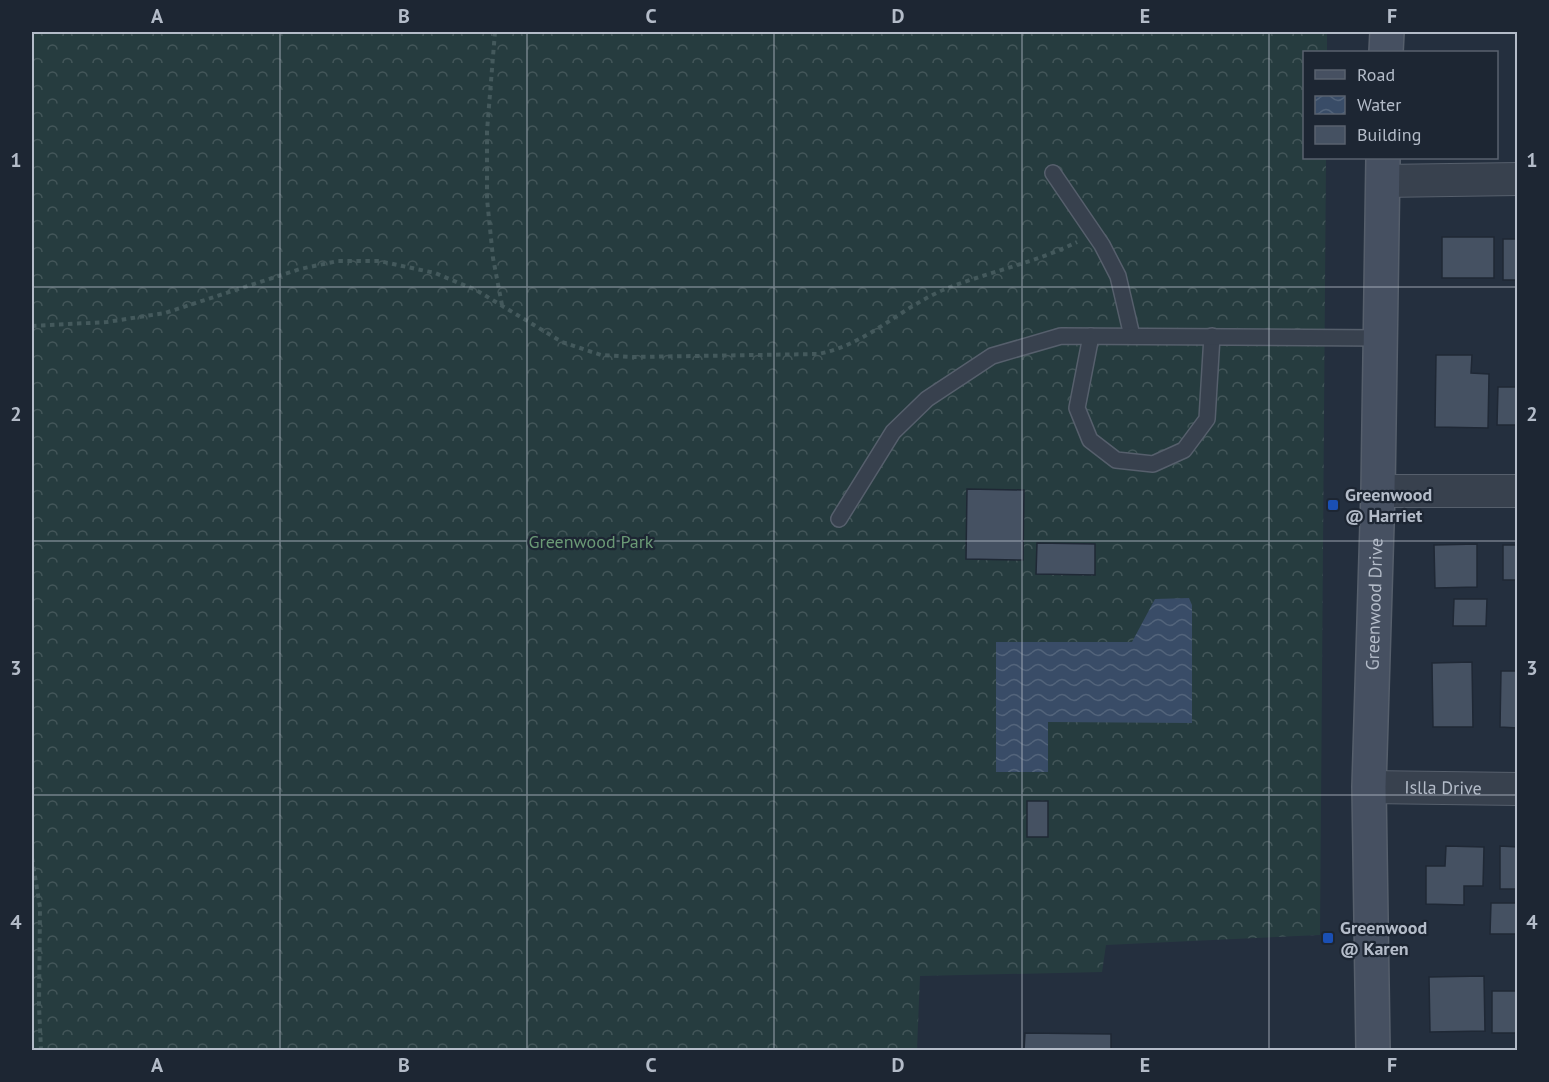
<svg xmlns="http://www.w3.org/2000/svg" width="1549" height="1082" font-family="'PT Sans',sans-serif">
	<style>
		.forest { fill: url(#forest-crowns) }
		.water { fill: url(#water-waves) }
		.building { fill: #455162; stroke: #1f2835; stroke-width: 1.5 }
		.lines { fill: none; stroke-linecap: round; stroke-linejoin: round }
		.lane-casing { stroke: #565f6c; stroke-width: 18 }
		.street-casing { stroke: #565f6c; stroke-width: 34 }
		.secondary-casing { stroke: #565f6c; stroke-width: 36 }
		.path { stroke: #44595c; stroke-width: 4; stroke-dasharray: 4.5 4.5; stroke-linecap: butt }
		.lane { stroke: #38414e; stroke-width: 15 }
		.street { stroke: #38414e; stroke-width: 32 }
		.secondary { stroke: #465061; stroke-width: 33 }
		.grid { fill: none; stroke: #b4bcc9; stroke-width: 1.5; stroke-opacity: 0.55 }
		.transit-dot { fill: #1a4fb4; stroke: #1d2633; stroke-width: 2 }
		.labels { text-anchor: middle; stroke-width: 4.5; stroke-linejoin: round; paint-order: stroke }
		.poi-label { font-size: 18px; font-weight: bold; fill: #b4bcc9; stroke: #1d2633; text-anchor: start }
		.park-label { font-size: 18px; fill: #6b9a76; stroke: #1d2633 }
		.street-label { font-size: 18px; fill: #b4bcc9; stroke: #1d2633 }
		.neatline { fill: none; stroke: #b4bcc9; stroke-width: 2 }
		.grid-label { font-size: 20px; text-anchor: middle; font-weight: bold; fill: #b4bcc9 }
	</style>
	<defs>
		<pattern id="forest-crowns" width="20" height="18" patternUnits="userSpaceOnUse" patternTransform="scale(1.5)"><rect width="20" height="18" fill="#263c3f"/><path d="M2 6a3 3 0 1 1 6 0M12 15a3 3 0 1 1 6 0" fill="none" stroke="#435659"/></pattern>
		<pattern id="water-waves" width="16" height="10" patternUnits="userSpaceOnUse" patternTransform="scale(1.5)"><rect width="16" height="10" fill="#394c67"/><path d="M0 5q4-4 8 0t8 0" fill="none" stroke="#53647b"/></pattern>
	</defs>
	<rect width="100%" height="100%" fill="#242f3e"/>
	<polygon class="forest" points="32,32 1327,32 1327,52 1304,52 1304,158 1326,158 1320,935 1106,945 1102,972 920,976 917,1050 32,1050"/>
	<polygon class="water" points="1189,598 1192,605 1192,723 1048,722 1048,772 996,772 996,642 1132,642 1155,599"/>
	<g class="building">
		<rect x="1442" y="237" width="52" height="41"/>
		<rect x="1503" y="239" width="15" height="41"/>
		<polygon points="1436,355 1472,355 1471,373 1489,374 1488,428 1435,427"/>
		<polygon points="1498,387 1518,387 1518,425 1497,425"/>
		<polygon points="967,489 1024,490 1023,560 966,559"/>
		<polygon points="1037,543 1095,544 1095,575 1036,574"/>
		<polygon points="1477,544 1477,587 1435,588 1434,545"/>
		<rect x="1503" y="545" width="15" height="35"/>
		<polygon points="1454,599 1487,599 1486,626 1453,626"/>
		<polygon points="1472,662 1473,727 1433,727 1432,663"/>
		<polygon points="1501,671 1518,671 1518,728 1500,727"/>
		<rect x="1027" y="801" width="21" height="36"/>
		<polygon points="1446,846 1484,847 1483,886 1464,886 1464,905 1426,904 1426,866 1445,866"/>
		<polygon points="1500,846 1518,847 1518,889 1500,889"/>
		<polygon points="1491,903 1517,903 1517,934 1490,934"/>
		<polygon points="1484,976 1485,1031 1430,1032 1429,977"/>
		<rect x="1492" y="991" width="26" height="42"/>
		<polygon points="1025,1033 1111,1034 1111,1050 1024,1050"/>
	</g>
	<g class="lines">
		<g class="lane-casing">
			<g id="lane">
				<polyline points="1053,173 1102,245 1118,276 1132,336"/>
				<polyline points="1091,336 1077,408 1090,440 1116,460 1153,464 1184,450 1207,419 1212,336"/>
				<polyline points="839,519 893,432 927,399 992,356 1061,336 1381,338"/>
			</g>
		</g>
		<g class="street-casing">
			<g id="street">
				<polyline points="1383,181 1518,179"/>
				<polyline points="1378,491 1518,491"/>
				<path id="s1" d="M1369,787L1518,789"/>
			</g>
		</g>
		<g class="secondary-casing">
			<g id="secondary">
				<polyline points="1386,52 1387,32"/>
				<path id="s2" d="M1373,1050L1369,787L1378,491L1383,158"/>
			</g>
		</g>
		<g class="path">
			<polyline points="495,32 487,131 487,199 493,258 502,305"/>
			<path d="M32,326L107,322L165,313L300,269L338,261H379L435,273L476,290L562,342L601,355L633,357L818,354C866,345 899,309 943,290C987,272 1035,263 1077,242"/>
			<polyline points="32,858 40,907 39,1006 41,1050"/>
		</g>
		<use href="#lane" class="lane"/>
		<use href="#street" class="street"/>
		<use href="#secondary" class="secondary"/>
	</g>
	<path class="grid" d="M280,32V1050M527,32V1050M774,32V1050M1022,32V1050M1269,32V1050M32,287H1518M32,541H1518M32,795H1518"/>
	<g class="transit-dot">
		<rect x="1327" y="499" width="12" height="12" rx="3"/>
		<rect x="1322" y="932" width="12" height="12" rx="3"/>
	</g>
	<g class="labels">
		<g class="poi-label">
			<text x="1345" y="501">Greenwood<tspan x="1345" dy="21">@ Harriet</tspan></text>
			<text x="1340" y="934">Greenwood<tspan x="1340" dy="21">@ Karen</tspan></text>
		</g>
		<g class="park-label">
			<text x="591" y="548">Greenwood Park</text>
		</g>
		<g class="street-label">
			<text dy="6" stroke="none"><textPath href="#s2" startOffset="446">Greenwood Drive</textPath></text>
			<text dy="6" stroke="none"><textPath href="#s1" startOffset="74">Islla Drive</textPath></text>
		</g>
	</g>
	<rect width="1549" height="1082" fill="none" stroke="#1d2633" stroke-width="66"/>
	<rect x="1303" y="51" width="195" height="108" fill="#1d2633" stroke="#59626f" stroke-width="1.5"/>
	<rect x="1315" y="70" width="30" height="9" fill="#465061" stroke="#59626f" stroke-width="1.5"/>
	<text x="1357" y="81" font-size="18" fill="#b4bcc9">Road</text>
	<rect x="1315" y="96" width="30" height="18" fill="url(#water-waves)" stroke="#59626f" stroke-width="1.5"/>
	<text x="1357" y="111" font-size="18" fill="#b4bcc9">Water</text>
	<rect x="1315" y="126" width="30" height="18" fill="#455162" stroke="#59626f" stroke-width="1.5"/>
	<text x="1357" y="141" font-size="18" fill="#b4bcc9">Building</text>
	<rect x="33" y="33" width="1483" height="1016" class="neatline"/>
	<g class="grid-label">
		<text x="157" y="23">A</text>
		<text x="404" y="23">B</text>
		<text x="651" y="23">C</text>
		<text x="898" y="23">D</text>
		<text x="1145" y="23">E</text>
		<text x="1392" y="23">F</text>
		<text x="16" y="167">1</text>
		<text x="1532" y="167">1</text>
		<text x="16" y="421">2</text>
		<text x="1532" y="421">2</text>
		<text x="16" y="675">3</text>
		<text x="1532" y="675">3</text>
		<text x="16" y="929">4</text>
		<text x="1532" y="929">4</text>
		<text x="157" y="1072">A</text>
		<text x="404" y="1072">B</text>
		<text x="651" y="1072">C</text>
		<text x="898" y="1072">D</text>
		<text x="1145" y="1072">E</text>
		<text x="1392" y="1072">F</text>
	</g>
</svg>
